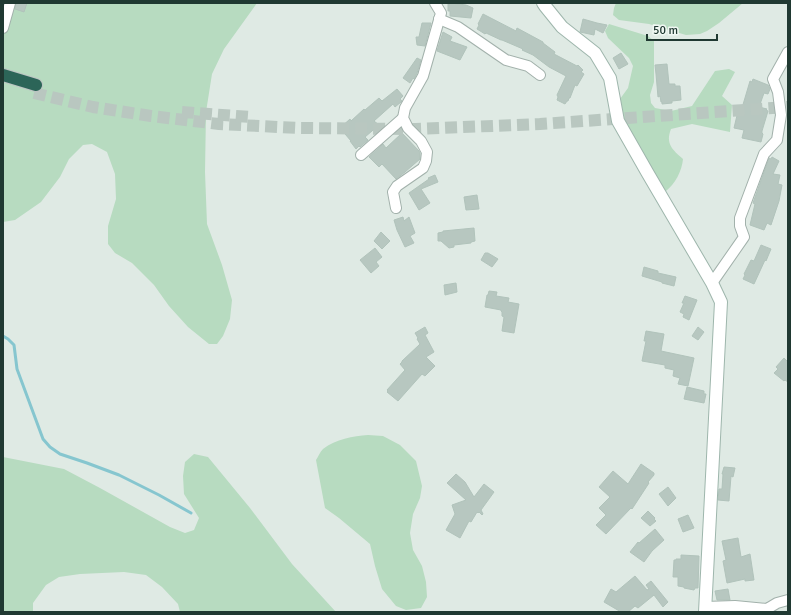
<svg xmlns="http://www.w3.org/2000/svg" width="791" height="615" font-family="Signika,sans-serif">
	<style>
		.green { fill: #b7dbc0 }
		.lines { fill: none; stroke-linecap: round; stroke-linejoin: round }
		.stream { stroke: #86c6cf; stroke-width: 3 }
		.building { fill: #b7c7c0; stroke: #b1c3bb }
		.highway-tunnel { stroke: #b9c7c0; stroke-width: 12; stroke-dasharray: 12 6; stroke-linecap: butt }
		.street-casing { stroke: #a2b1ab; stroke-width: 12 }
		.secondary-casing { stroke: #9eb6ac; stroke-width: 14 }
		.highway-casing { stroke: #bcc4c2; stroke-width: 14 }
		.street { stroke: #fff; stroke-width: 10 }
		.secondary { stroke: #fff; stroke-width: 12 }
		.highway { stroke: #2c6558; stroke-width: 12 }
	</style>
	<rect width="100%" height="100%" fill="#dfeae4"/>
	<g class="green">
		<polygon points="9,3 257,3 224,49 212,74 206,112 205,172 207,224 222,265 232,300 230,319 223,336 217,344 209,344 188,327 169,306 154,285 132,263 115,253 108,244 108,226 116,199 115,174 107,152 92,144 83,145 69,159 60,177 41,202 15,220 3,222 3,23"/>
		<polygon points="616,3 743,3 719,23 707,31 700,34 686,35 649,24 619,20 613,15 614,8"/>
		<path d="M609,24L648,36L654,41V82L650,95L651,103L655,108L671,111L692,106L715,71L729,69L735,72L722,96L732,105L730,132L692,124L671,129C665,144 673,150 683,159C682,171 675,184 666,191L628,142L620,99L628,88L633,66L629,58L608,38L605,31Z"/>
		<path d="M368,435L383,436L400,445L416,461L422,486L420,498L413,514L410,533L413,550L422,566L426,582L427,597L421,608L406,610L396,606L382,589L375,566L370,544L339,518L325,508L316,460C318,457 320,452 323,449C336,439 353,436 368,435Z"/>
		<polygon points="194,454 208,457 250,508 292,564 336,612 180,612 178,604 162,587 146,575 124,572 80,574 59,577 46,585 33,603 33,612 3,612 3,457 64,469 100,488 170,527 185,533 194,530 199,518 184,494 183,476 185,462"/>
	</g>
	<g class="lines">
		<polyline class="stream" points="3,336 8,339 14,345 17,369 43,439 50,447 60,454 87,463 119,475 159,495 191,513"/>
	</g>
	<g class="building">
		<polygon points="16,3 27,3 24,12 15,9"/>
		<polygon points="451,3 466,5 473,8 471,18 450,16 450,11 448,11 448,4 450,4"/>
		<polygon points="483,14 516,31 517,28 543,42 543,43 555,52 554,54 577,66 578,65 583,70 581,72 584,74 577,86 575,85 570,98 569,98 568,101 567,101 565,104 557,100 558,97 557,95 566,76 549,67 533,55 522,50 523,49 502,40 501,40 486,33 485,34 477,29 479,25 478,24"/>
		<polygon points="583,19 597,23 607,25 603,33 595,29 594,35 580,32"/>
		<polygon points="422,23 431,23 425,46 417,45 416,37 419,37"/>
		<polygon points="443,32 452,37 450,41 467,47 460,60 437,51"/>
		<polygon points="621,53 628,64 619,69 613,58"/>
		<polygon points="417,58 421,60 417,73 414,79 413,78 410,83 403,78"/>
		<polygon points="667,64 669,84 675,84 675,86 680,86 681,100 672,101 672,103 662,104 662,102 661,102 660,96 658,97 656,74 655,65"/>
		<polygon points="753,79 768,85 770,89 768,94 764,93 759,107 767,109 766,110 768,111 762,131 762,133 763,134 761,142 742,138 744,130 734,128 739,107 742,108 750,81 752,82"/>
		<polygon points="397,89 403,96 400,99 402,101 401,102 395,107 393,104 374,121 379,125 365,137 368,140 360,147 359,146 356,149 350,141 351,141 340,128 350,119 351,121 364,109 365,110 379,98 382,101"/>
		<polygon points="402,133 419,151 420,153 420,159 405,172 396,179 382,164 379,167 369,157 383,144 386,148"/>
		<polygon points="772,157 779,161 773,174 780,175 778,184 782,185 779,201 771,225 767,223 764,230 750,225 755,204 753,203 769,158 771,159"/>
		<polygon points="435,175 438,182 421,189 430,203 419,210 409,193 429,179 428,178"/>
		<polygon points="477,195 479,209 466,210 464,197"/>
		<polygon points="403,217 404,221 409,217 415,233 410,236 414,243 405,247 397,230 394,220"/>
		<polygon points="474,228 475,241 471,242 471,243 454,245 454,247 449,248 441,241 438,241 438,233 443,232 443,231"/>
		<polygon points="381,232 390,241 382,249 374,241"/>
		<polygon points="761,245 771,249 766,261 765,260 754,284 743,279 745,275 744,274 751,260 754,261"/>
		<polygon points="375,248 382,257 376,262 379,266 371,273 360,260"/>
		<polygon points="485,253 488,253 498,259 492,267 481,260"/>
		<polygon points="644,267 658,271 658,273 676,277 674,286 662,283 662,282 642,276"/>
		<polygon points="456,283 457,292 445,295 444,285"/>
		<polygon points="489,291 497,292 496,296 509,298 508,302 519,304 514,333 502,331 504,317 502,316 502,312 501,311 501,310 485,307 487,295 488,295"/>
		<polygon points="685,296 697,300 689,320 683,317 684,314 680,312 684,303 682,303"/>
		<polygon points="425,327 428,333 425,335 434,352 426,357 435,366 425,376 422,374 398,401 387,392 388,391 387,390 405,370 400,364 402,362 402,361 419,345 420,344 417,339 418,338 415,333"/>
		<polygon points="698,327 704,332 698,340 692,336"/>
		<polygon points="646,331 664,334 661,351 694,358 688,386 678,384 680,378 673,376 674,370 665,368 665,365 642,361 646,341 644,341"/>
		<polygon points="784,358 788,362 788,382 785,380 784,381 774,373 778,369 776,367"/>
		<polygon points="687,387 704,391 704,394 706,394 704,403 684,399"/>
		<polygon points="641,464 654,473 654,475 648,482 649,483 632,509 631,508 606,534 596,525 606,515 599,508 610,497 599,487 613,471 628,484"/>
		<polygon points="724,467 735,468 733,477 731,476 729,501 718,500 719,489 722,489 723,474 722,474"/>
		<polygon points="456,474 465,482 474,497 484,484 494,492 481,510 483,514 482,515 479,512 478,513 477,512 471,522 469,521 460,538 446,530 455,514 452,505 466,500 447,483"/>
		<polygon points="668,487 676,498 668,506 659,494"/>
		<polygon points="648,511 655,518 654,519 656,521 650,526 641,518"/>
		<polygon points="688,515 694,528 683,532 678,519"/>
		<polygon points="655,529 664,540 652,551 644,562 630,552 638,542 639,543"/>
		<polygon points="738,538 741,557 750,554 754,580 745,581 745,579 727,583 723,561 726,560 722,541"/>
		<polygon points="681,555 699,556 698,588 695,588 694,590 684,588 684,587 678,586 678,577 673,577 674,560 676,560 676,559 681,559"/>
		<polygon points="635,576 647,590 649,589 646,585 651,581 668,602 663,607 654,595 638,608 635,606 628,612 621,612 604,602 611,589 616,592"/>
		<polygon points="728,589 730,600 717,600 715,591"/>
	</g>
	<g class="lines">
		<g class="highway-tunnel">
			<polyline points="34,93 93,107 151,116 219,124 299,128 416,129 540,124 788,107"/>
			<polyline points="182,112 250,117"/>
		</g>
		<g class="street-casing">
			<g id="street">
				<polyline points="439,19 458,27 506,60 528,66 540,75"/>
				<polyline points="3,28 10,3"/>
				<polyline points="361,155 403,118"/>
				<polyline points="396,208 393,192 397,186 423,168 426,161 427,152 421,141 408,128 403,118 405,108 423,76 441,13 435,3"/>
				<polyline points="712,283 744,237 740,226 740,218 764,154 777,140 781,115 778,92 773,79 788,52"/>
				<polyline points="705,607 735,606 767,609 777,603 788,600"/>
			</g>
		</g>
		<g class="secondary-casing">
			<polyline id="secondary" points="543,3 545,6 562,27 595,53 610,78 618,121 647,172 712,283 721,302 705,612"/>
		</g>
		<g class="highway-casing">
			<polyline id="highway" points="3,75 36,85"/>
		</g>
		<use href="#street" class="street"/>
		<use href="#secondary" class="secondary"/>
		<use href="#highway" class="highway"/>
	</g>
	<rect width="791" height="615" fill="none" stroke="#203932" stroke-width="8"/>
	<path d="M647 34v6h70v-6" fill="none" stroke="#203932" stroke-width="2"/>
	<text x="653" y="34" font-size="12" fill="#203932" stroke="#eff7f2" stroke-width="3" paint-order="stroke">50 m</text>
</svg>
